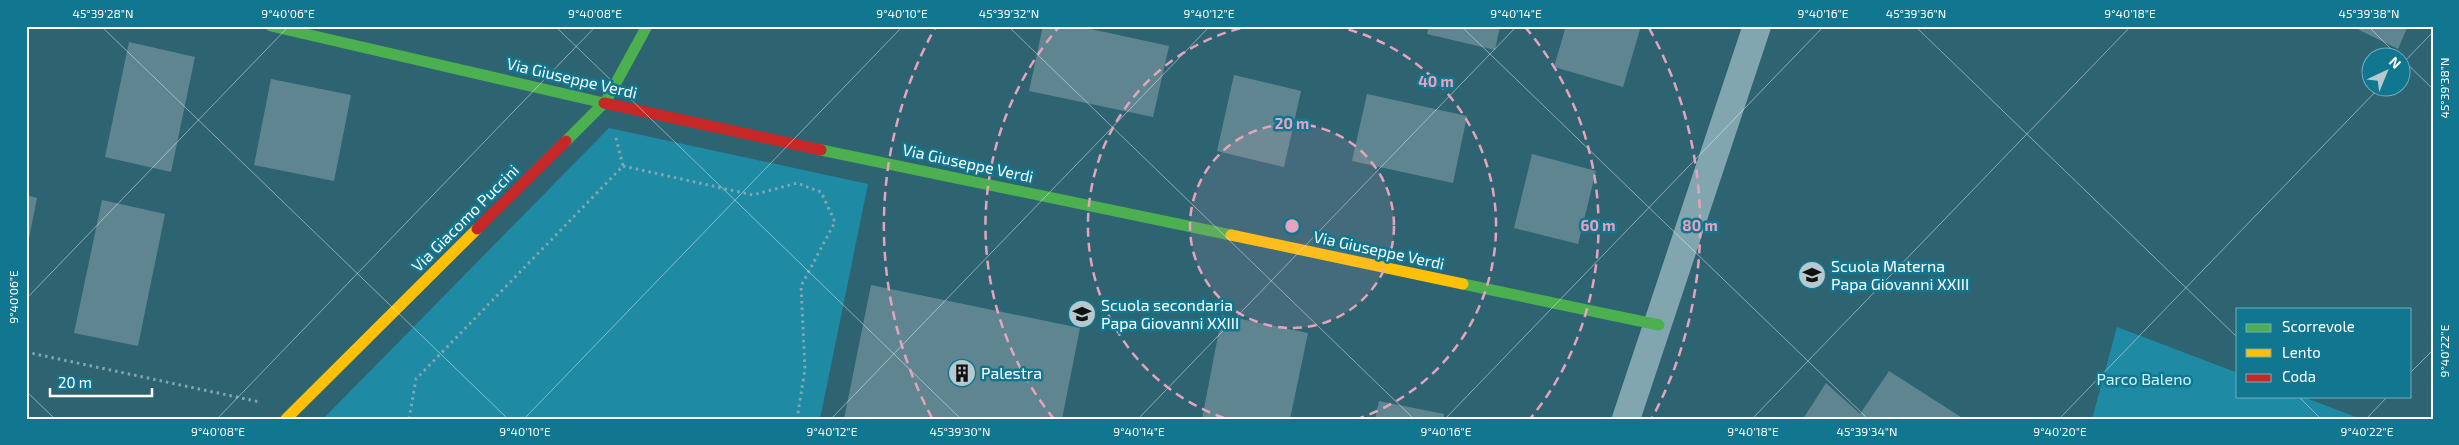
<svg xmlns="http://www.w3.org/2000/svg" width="2459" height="445" font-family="'Exo 2',sans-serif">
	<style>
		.green { fill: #1e8aa4 }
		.building { fill: #5f8690 }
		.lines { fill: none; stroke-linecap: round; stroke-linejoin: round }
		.path { stroke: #82a6af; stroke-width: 3; stroke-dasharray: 2.5 4; stroke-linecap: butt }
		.street { stroke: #82a6af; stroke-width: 28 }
		.fast { stroke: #4caf50; stroke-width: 11 }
		.slow { stroke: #ffc107; stroke-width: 11 }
		.jam { stroke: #c62828; stroke-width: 11 }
		.ticks { fill: none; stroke: #fff; stroke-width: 1; stroke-opacity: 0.45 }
		.ring { fill: none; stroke: #e7a3bd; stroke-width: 2.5; stroke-dasharray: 9 6 }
		.labels { text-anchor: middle; stroke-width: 5; stroke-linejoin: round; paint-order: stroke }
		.street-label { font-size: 16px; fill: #fff; stroke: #11768f }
		.poi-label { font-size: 16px; fill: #fff; stroke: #11768f; text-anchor: start }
		.park-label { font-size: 16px; fill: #cff5fd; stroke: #11768f }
		.centre { fill: #e7a3bd; stroke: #11768f; stroke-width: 2.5 }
		.ring-label { font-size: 15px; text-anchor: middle; font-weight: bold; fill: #e7a3bd; stroke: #11768f; stroke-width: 5; stroke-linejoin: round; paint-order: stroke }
		.neatline { fill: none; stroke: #fff; stroke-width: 2 }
		.ticks-label { font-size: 12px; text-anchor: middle; fill: #fff }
	</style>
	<rect width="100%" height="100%" fill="#2e6472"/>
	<g class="green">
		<polygon points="609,128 868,184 820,419 323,419"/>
		<polygon points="2117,327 2238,373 2238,396 2301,396 2361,419 2092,419"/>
	</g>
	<g class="building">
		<polygon points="1043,26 1077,26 1169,46 1153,117 1029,91"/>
		<polygon points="1429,26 1500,26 1495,50 1427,34"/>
		<polygon points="1566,26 1641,26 1623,87 1554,67"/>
		<polygon points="2351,26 2408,26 2398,49"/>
		<polygon points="129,42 195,57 171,172 105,157"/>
		<polygon points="1234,75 1301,91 1284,167 1217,151"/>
		<polygon points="271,79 351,95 334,181 254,165"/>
		<polygon points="1367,94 1467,116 1453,183 1352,161"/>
		<polygon points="1532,154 1596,171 1578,244 1514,228"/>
		<polygon points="26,195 37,198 27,248 26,248"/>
		<polygon points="102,200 165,214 138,346 74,333"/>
		<polygon points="871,285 1080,328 1062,419 844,419"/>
		<polygon points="1222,315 1308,333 1290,419 1202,419"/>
		<polygon points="1889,371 1964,419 1803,419 1826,383 1860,414"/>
		<polygon points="1379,401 1444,414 1443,419 1375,419"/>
	</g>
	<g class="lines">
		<g class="path">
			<polyline points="623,166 753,195 797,183 821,192 835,222 801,286 805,369 797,419"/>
			<polyline points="26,352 260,402"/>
			<polyline points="409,419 416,379 623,166 616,138"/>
		</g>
		<polyline class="street" points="1626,419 1757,26"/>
		<g class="fast">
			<polyline points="271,26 604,103"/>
			<polyline points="566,141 606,101 647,26"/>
			<polyline points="821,150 1231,235"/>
			<polyline points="1463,284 1659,325"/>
		</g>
		<g class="slow">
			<polyline points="1231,235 1463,284"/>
			<polyline points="286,419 477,229"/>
		</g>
		<g class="jam">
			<polyline points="604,103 821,150"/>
			<polyline points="477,229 566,141"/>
		</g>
	</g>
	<path class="ticks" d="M101,26L508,419M555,26L961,419M1008,26L1414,419M1461,26L1868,419M1915,26L2238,338M2368,26L2400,58M2402,59L2433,89M2402,64L2433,32M26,299L289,26M2410,373L2433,350M26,391L55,419M2298,396L2321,419M217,419L596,26M524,419L903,26M831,419L1210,26M1138,419L1517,26M1445,419L1824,26M1752,419L2131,26M2059,419L2379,88M2366,419L2388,396"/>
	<circle cx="1292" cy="226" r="102" fill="#e7a3bd" fill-opacity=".12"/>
	<g class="ring">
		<circle cx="1292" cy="226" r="102"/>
		<path d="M1224 418A204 204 0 0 1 1250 26M1334 26A204 204 0 0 1 1360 418"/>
		<path d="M1054 419A306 306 0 0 1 1059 27M1525 27A306 306 0 0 1 1530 419"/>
		<path d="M932 418A408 408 0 0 1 935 28M1649 28A408 408 0 0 1 1652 418"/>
	</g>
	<defs>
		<g id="school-disc" transform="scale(1.4375)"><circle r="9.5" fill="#b6c9ce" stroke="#11768f"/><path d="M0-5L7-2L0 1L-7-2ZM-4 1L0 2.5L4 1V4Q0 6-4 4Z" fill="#111"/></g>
		<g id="building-disc" transform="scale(1.4375)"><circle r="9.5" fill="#b6c9ce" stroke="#11768f"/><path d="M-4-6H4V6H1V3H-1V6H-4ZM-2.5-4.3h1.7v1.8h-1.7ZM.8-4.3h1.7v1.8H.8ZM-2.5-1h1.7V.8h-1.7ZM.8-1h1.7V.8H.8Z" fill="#111"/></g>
	</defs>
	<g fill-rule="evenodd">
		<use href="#school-disc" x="1812" y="275"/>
		<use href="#school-disc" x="1082" y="314"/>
		<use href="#building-disc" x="962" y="373"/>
	</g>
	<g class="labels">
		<g class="street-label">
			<text transform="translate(572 78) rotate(13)" y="6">Via Giuseppe Verdi</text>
			<text transform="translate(968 163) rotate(12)" y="6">Via Giuseppe Verdi</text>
			<text transform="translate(465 218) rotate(-45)" y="6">Via Giacomo Puccini</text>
			<text transform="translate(1379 250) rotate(12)" y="6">Via Giuseppe Verdi</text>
		</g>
		<g class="poi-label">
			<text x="1831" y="272">Scuola Materna<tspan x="1831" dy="18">Papa Giovanni XXIII</tspan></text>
			<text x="1101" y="311">Scuola secondaria<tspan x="1101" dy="18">Papa Giovanni XXIII</tspan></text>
			<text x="981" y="379">Palestra</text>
		</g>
		<g class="park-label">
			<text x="2144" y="385">Parco Baleno</text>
		</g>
	</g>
	<circle cx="1292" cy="226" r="8" class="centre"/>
	<g class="ring-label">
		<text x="1436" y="87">40 m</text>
		<text x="1292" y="129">20 m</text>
		<text x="1598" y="231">60 m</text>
		<text x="1700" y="231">80 m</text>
	</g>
	<rect width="2459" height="445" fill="none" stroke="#11768f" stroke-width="55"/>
	<rect x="2236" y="308" width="175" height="90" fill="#11768f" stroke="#70adbc"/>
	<rect x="2246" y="324" width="25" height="8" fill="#4caf50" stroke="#70adbc"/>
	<text x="2282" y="332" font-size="15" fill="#ffffff">Scorrevole</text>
	<rect x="2246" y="349" width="25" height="8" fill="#ffc107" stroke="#70adbc"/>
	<text x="2282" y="358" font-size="15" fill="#ffffff">Lento</text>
	<rect x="2246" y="374" width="25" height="8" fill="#c62828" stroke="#70adbc"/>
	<text x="2282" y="382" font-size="15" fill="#ffffff">Coda</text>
	<g transform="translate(2386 72) rotate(44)"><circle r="24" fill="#11768f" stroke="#70adbc"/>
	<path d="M0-4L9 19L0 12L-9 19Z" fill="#b6c9ce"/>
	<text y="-8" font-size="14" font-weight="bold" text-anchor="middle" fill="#ffffff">N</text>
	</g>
	<path d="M50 388v8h102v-8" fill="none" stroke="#ffffff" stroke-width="2.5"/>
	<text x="58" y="388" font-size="15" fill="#ffffff" stroke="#11768f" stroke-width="4" paint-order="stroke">20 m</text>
	<rect x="28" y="28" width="2404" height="390" class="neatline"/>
	<g class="ticks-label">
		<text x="103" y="18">45°39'28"N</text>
		<text x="288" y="18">9°40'06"E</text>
		<text x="595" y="18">9°40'08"E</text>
		<text x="902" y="18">9°40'10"E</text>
		<text x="1009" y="18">45°39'32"N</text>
		<text x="1209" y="18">9°40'12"E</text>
		<text x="1516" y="18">9°40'14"E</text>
		<text x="1823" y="18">9°40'16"E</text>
		<text x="1916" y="18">45°39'36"N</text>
		<text x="2130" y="18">9°40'18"E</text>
		<text x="2369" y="18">45°39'38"N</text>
		<text transform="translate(2445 88) rotate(-90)" y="4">45°39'38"N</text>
		<text transform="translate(14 297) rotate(-90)" y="4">9°40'06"E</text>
		<text transform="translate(2445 351) rotate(-90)" y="4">9°40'22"E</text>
		<text x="218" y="436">9°40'08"E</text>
		<text x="525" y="436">9°40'10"E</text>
		<text x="832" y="436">9°40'12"E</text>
		<text x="960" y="436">45°39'30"N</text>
		<text x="1139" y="436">9°40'14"E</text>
		<text x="1446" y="436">9°40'16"E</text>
		<text x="1753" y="436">9°40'18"E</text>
		<text x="1867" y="436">45°39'34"N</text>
		<text x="2060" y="436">9°40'20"E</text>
		<text x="2367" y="436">9°40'22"E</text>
	</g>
</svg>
